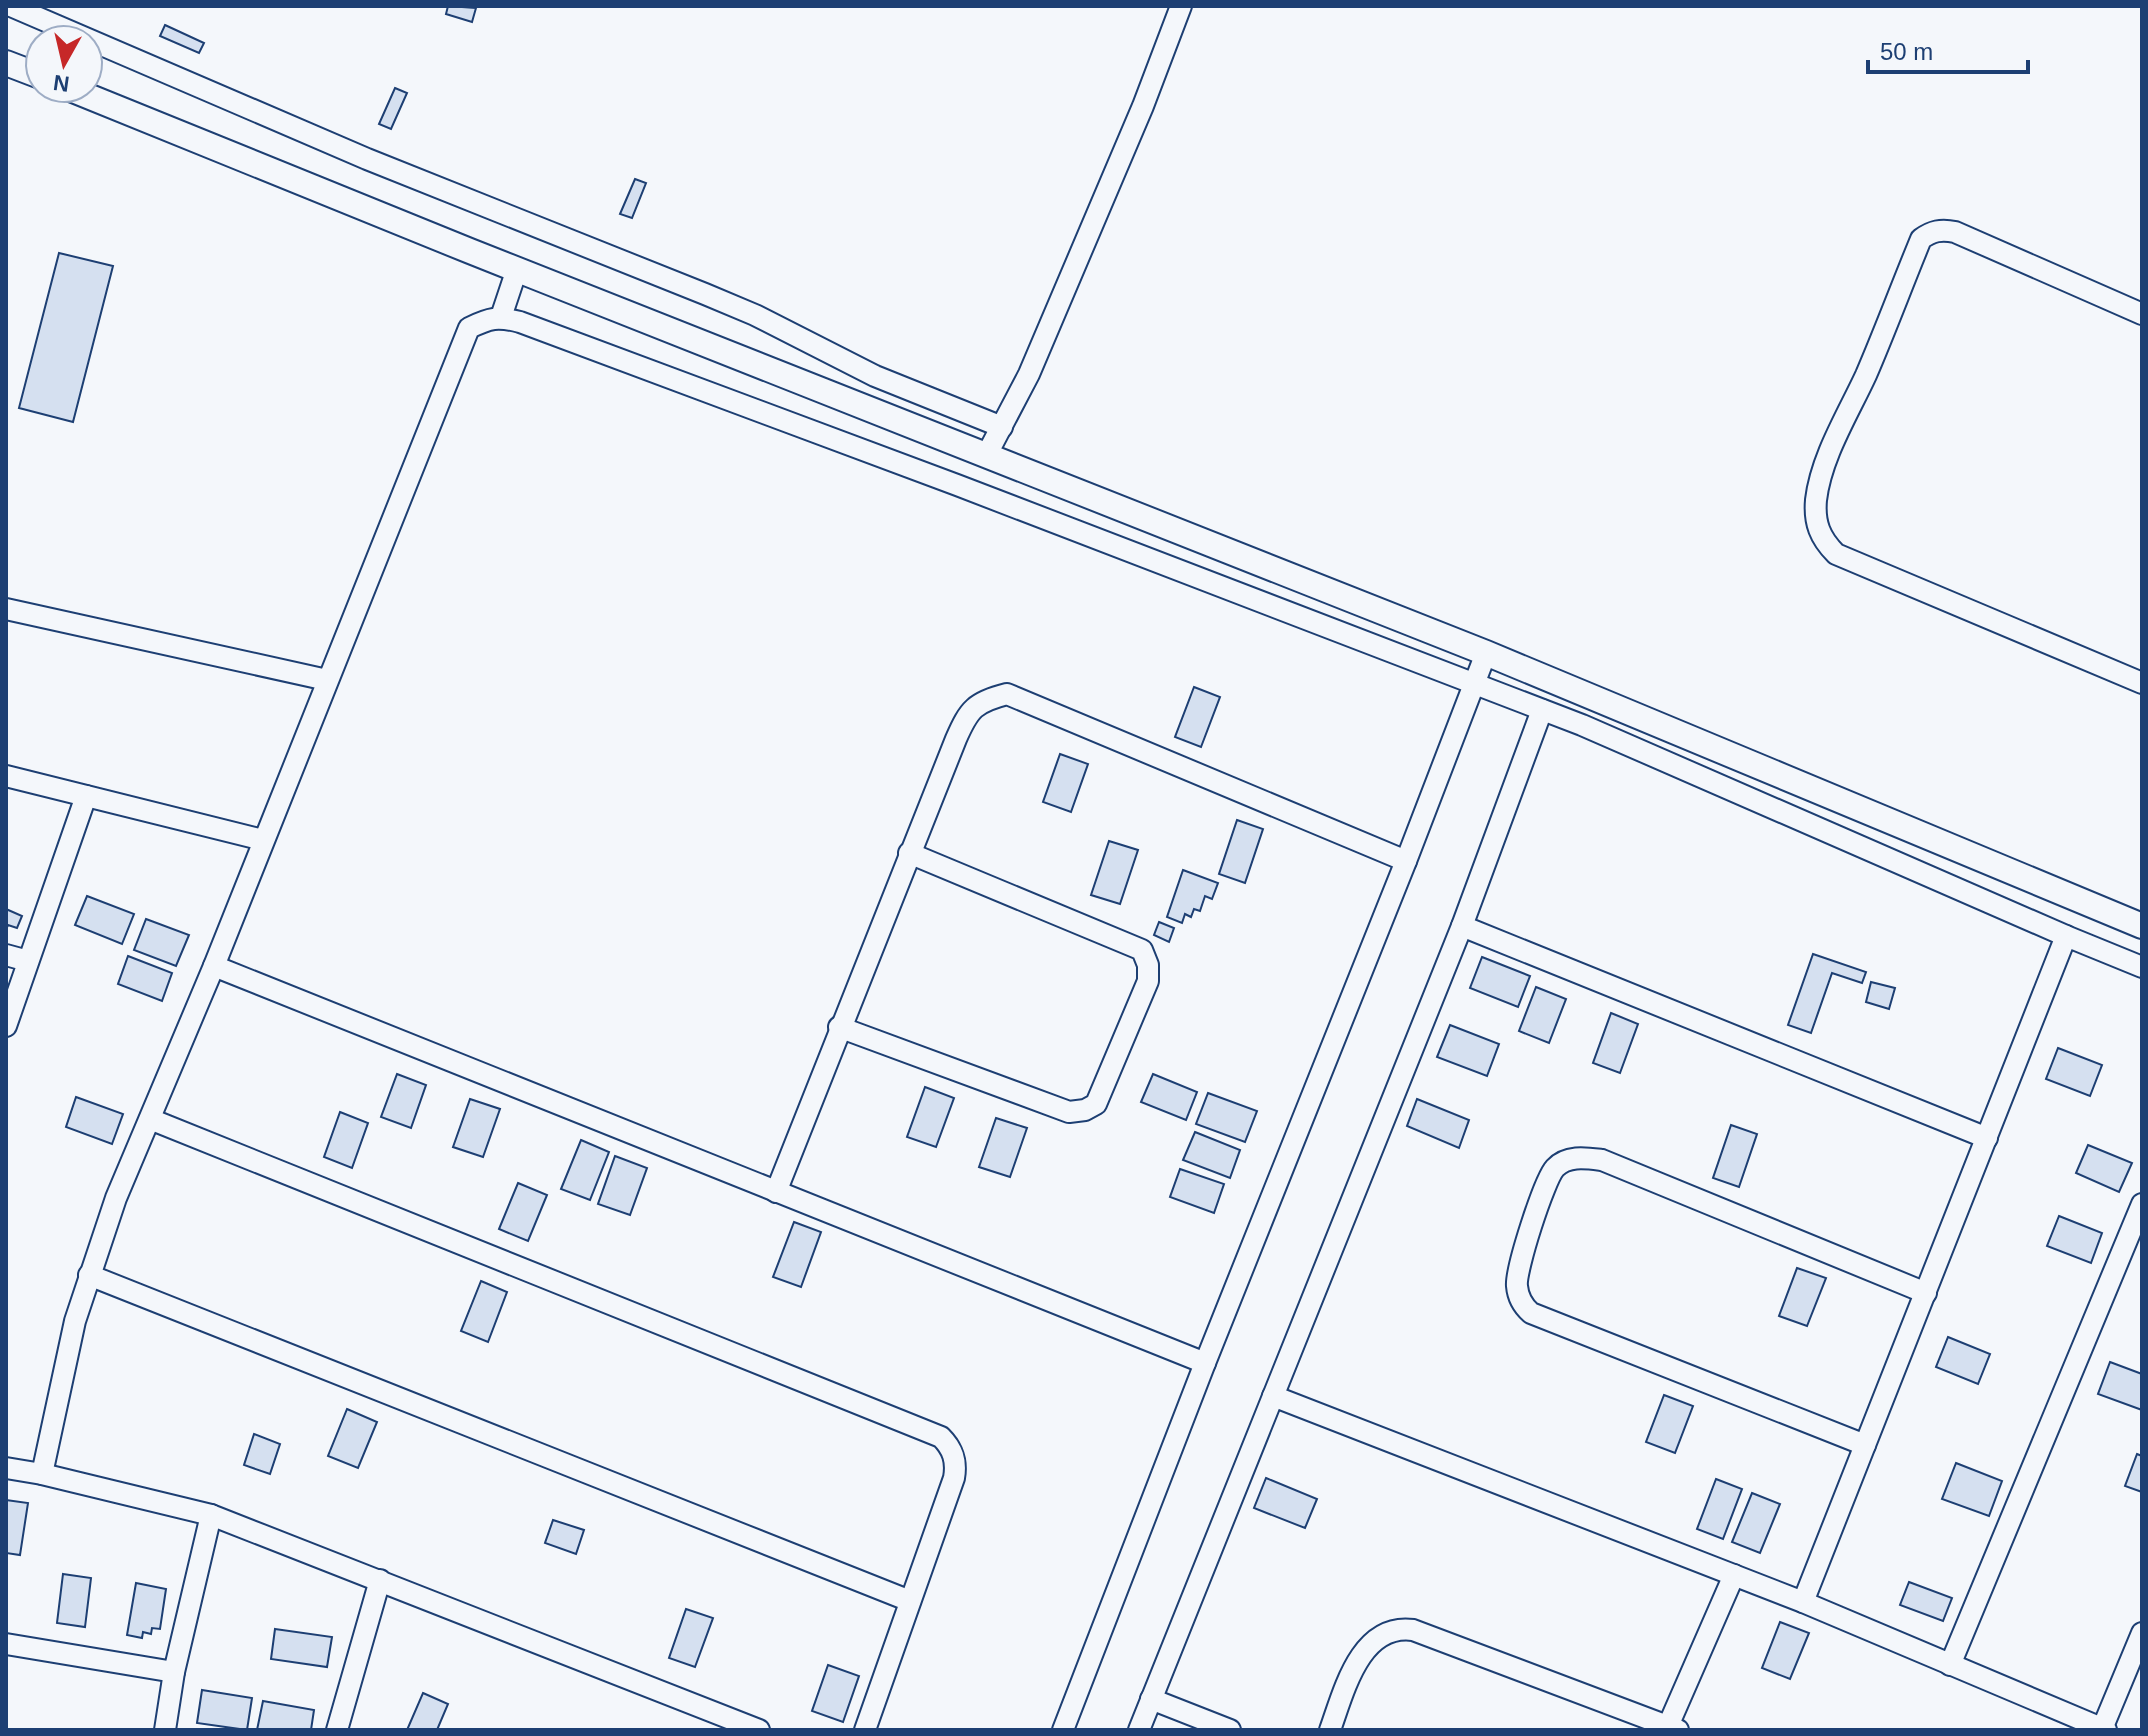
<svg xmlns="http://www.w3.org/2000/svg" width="2148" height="1736" font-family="Helvetica,sans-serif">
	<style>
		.building { fill: #d5e0f0; stroke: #1d3f73; stroke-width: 2 }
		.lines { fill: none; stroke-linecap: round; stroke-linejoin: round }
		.minor-casing { stroke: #1d3f73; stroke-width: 24 }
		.tertiary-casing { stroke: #1d3f73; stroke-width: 28 }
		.minor { stroke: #f4f7fb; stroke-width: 20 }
		.tertiary { stroke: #f4f7fb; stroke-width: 24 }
	</style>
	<rect width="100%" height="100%" fill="#f4f7fb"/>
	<g class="building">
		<polygon points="448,6 476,8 472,22 446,14"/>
		<polygon points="165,25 204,43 199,53 160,36"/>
		<polygon points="395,88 407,93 391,129 379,124"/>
		<polygon points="635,179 646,183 632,218 620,214"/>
		<polygon points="59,253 113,266 73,422 19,408"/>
		<polygon points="1194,687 1220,697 1201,747 1175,737"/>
		<polygon points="1060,754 1088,764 1071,812 1043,802"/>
		<polygon points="1237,820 1263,829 1245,883 1219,874"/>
		<polygon points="1109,841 1138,850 1120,904 1091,895"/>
		<polygon points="1183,870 1218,883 1212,899 1205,896 1200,911 1194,909 1191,917 1185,914 1182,923 1167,917"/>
		<polygon points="87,896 134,914 122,944 75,925"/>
		<polygon points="6,909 22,916 17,928 8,925 6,930"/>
		<polygon points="146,919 189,935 176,966 134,950"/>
		<polygon points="1159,922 1174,928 1169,942 1154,935"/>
		<polygon points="1813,954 1866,972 1862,983 1832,973 1811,1033 1788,1025"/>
		<polygon points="128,956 172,973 162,1001 118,984"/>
		<polygon points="1482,957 1530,976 1518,1007 1470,988"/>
		<polygon points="1871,982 1895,988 1889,1009 1866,1002"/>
		<polygon points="1536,987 1566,999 1549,1043 1519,1031"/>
		<polygon points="1611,1013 1638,1024 1620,1073 1593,1063"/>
		<polygon points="1450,1025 1499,1044 1487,1076 1437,1057"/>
		<polygon points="2058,1048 2102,1065 2090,1096 2046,1079"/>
		<polygon points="397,1074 426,1085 411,1128 381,1117"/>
		<polygon points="1153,1074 1197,1092 1186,1120 1141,1102"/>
		<polygon points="925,1087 954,1098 936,1147 907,1137"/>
		<polygon points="1208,1093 1257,1111 1245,1142 1196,1124"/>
		<polygon points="76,1097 123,1114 112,1144 66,1127"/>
		<polygon points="470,1099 500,1109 483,1157 453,1147"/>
		<polygon points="1417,1099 1469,1120 1459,1148 1407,1126"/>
		<polygon points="340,1112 368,1123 352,1168 324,1157"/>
		<polygon points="996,1118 1027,1128 1010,1177 979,1167"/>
		<polygon points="1731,1125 1757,1134 1739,1187 1713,1178"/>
		<polygon points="1195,1132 1240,1150 1230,1178 1183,1160"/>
		<polygon points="581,1140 609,1152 590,1200 561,1189"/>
		<polygon points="2088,1145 2132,1163 2119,1192 2076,1173"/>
		<polygon points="615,1156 647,1168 630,1215 598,1204"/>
		<polygon points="1180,1169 1224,1184 1214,1213 1170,1197"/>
		<polygon points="518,1183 547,1195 528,1241 499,1229"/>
		<polygon points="2059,1216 2102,1233 2091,1263 2047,1246"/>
		<polygon points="794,1222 821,1232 801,1287 773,1277"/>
		<polygon points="1797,1268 1826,1278 1807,1326 1779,1316"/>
		<polygon points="481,1281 507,1292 488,1342 461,1331"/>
		<polygon points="1948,1337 1990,1354 1978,1384 1936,1367"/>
		<polygon points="2110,1362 2142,1374 2142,1410 2098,1394"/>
		<polygon points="1664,1395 1693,1406 1675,1453 1646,1442"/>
		<polygon points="347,1409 377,1422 358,1468 328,1456"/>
		<polygon points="254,1434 280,1444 270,1474 244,1465"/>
		<polygon points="2137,1454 2142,1456 2142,1492 2125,1486"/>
		<polygon points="1956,1463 2002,1481 1989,1516 1942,1499"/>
		<polygon points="1266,1478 1317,1499 1305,1528 1254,1508"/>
		<polygon points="1716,1479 1742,1489 1723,1539 1697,1529"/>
		<polygon points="1752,1493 1780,1504 1760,1553 1732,1542"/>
		<polygon points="6,1500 28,1503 20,1555 6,1553"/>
		<polygon points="553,1520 584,1530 576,1554 545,1543"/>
		<polygon points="63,1574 91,1578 85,1627 57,1623"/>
		<polygon points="1909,1582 1952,1598 1943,1621 1900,1605"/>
		<polygon points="136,1583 166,1589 160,1629 152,1628 151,1634 143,1632 142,1638 127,1635"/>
		<polygon points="686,1609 713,1618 695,1667 669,1658"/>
		<polygon points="1780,1622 1809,1633 1790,1679 1762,1668"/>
		<polygon points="275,1629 332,1637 327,1667 271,1659"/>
		<polygon points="828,1665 859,1676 843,1722 812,1711"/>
		<polygon points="202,1690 252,1698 247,1730 197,1723"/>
		<polygon points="423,1693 448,1704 437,1730 407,1730"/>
		<polygon points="263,1701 314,1710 311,1730 257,1730"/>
	</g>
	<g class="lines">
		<g class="minor-casing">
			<g id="minor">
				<polyline points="11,6 367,159 705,294 755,315 875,376 1002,427"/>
				<path d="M2142,314L1955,232C1941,229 1932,231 1921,239C1902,285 1885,331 1866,375C1848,414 1821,457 1816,500C1814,523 1820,538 1836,554L2142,683"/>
				<polyline points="501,317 517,269"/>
				<polyline points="986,456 1029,374 1143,106 1181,6"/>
				<polyline points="6,609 327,680"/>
				<polyline points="6,776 263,840"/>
				<polyline points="1462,926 1987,1138"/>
				<polyline points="6,955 28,961"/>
				<polyline points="214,966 1205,1363"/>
				<polyline points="6,1026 86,796"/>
				<polyline points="839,1027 1069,1112 1085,1110 1096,1104 1148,981 1148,965 1142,950 909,853"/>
				<path d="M150,1119L941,1437C953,1449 957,1461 954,1478L865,1730"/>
				<path d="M776,1192L956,739C969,709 975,702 1007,694L1406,861"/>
				<polyline points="89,1275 910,1601"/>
				<polyline points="1273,1396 1803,1602 2106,1730"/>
				<path d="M1865,1445L1531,1313C1523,1306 1518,1298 1517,1286C1515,1271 1544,1180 1555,1168C1567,1155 1586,1158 1602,1160L1926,1293"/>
				<polyline points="6,1468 42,1474 211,1515 759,1730"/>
				<path d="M42,1474L75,1321L116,1198L214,966L469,328C490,318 497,316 520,322L957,485L1582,725L2066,936L2142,967"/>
				<polyline points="1803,1602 2066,936"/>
				<polyline points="6,1644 174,1672"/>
				<polyline points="1950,1665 2142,1204"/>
				<polyline points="1151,1699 1230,1730"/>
				<polyline points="1668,1726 1734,1575"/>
				<polyline points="2102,1729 2142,1633"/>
				<polyline points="165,1730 174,1672 211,1515"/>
				<polyline points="337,1730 380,1580"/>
				<polyline points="1063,1730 1205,1363 1406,861 1486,653"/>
				<polyline points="1139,1730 1462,926 1542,710"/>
				<path d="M1330,1730C1344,1691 1360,1623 1413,1630L1678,1730"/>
			</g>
		</g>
		<g class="tertiary-casing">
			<g id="tertiary">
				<polyline points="6,63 40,76"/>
				<polyline points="68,88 470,251 1486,653 2142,926"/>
			</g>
		</g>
		<use href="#minor" class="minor"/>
		<use href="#tertiary" class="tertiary"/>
	</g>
	<rect width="2148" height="1736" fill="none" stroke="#1d3f73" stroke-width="16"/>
	<g transform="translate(64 64) rotate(188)"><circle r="38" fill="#f4f7fb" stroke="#9eadc5" stroke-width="2"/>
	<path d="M0-6L14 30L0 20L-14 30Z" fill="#c62828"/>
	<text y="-12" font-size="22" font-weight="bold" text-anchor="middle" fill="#1d3f73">N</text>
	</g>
	<path d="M1868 60v12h160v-12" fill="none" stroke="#1d3f73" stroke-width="4"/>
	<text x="1880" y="60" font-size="24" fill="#1d3f73" stroke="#f4f7fb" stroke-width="6" paint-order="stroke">50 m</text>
</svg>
